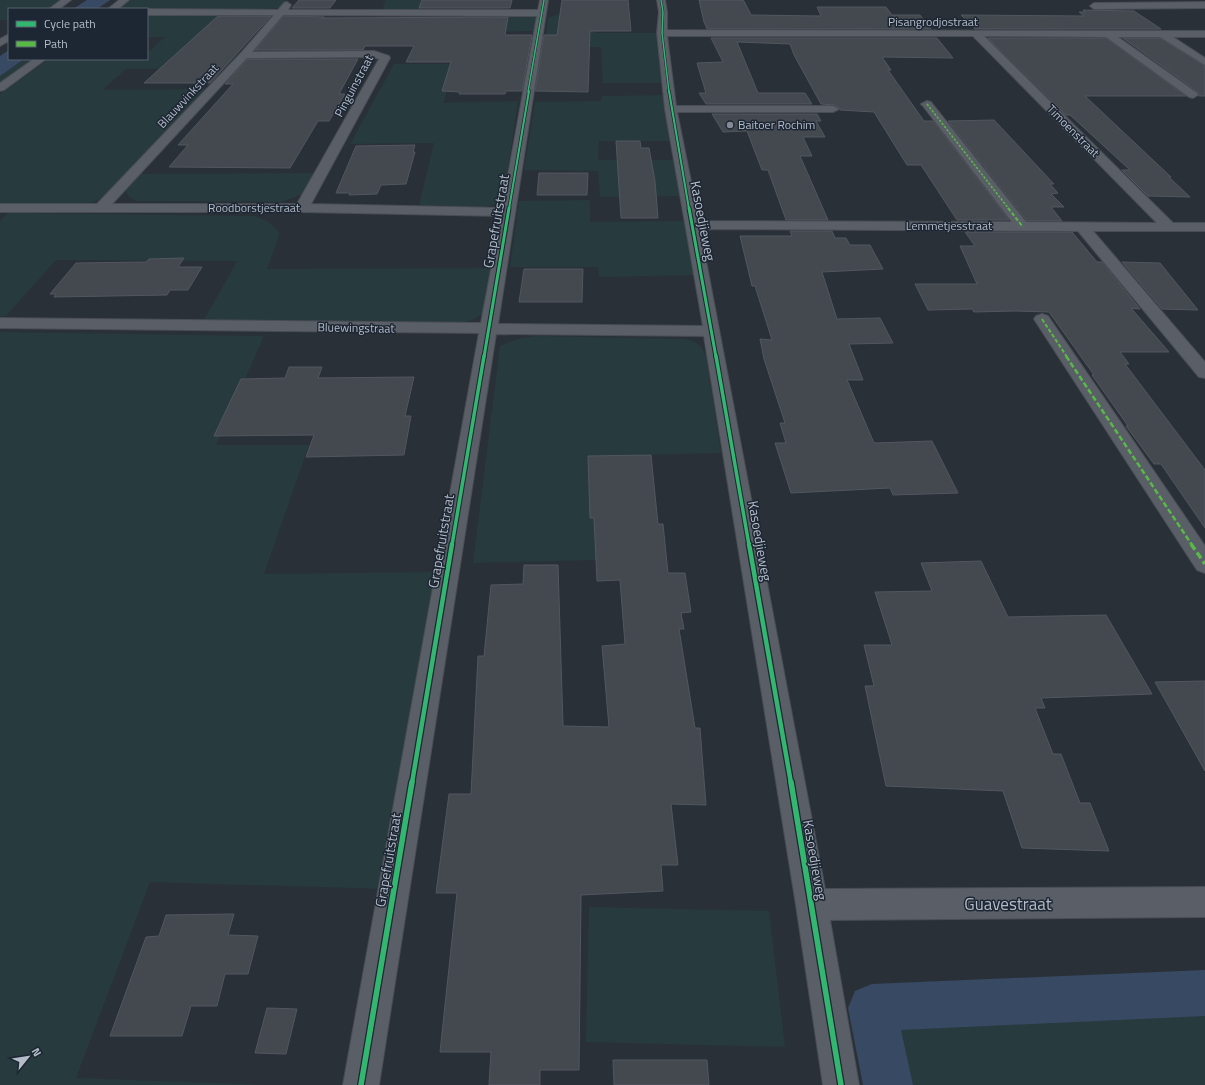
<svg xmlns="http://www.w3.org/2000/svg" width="1205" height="1085" font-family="'Titillium Web',sans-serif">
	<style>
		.green { fill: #273a3e }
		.water { fill: #384963 }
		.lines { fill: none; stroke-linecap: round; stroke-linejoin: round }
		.canal { fill: #384963; fill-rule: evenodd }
		.building { fill: #444950; stroke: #52575f }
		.minor-casing { stroke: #484c53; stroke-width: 2 }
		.minor { fill: #5a5e66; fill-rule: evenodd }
		.quiet-far3 { stroke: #58b947; stroke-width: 1.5; stroke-dasharray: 2.5 1.5; stroke-linecap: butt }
		.quiet-far2 { stroke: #58b947; stroke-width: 2; stroke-dasharray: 4 2; stroke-linecap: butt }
		.quiet-far1 { stroke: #58b947; stroke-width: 2.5; stroke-dasharray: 5.5 2.5; stroke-linecap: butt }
		.quiet { stroke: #58b947; stroke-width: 3.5; stroke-dasharray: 7 3.5; stroke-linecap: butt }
		.cycleway-far5-casing { stroke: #1d2633; stroke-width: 2.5 }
		.cycleway-far4-casing { stroke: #1d2633; stroke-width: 3.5 }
		.cycleway-far3-casing { stroke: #1d2633; stroke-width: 5 }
		.cycleway-far2-casing { stroke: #1d2633; stroke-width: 5.5 }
		.cycleway-far1-casing { stroke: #1d2633; stroke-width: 7 }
		.cycleway-casing { stroke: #1d2633; stroke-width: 8 }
		.cycleway-far5 { stroke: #33b770; stroke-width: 1.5 }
		.cycleway-far4 { stroke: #33b770; stroke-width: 2 }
		.cycleway-far3 { stroke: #33b770; stroke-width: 3 }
		.cycleway-far2 { stroke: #33b770; stroke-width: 3.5 }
		.cycleway-far1 { stroke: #33b770; stroke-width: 4.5 }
		.cycleway { stroke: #33b770; stroke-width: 5.5 }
		.poi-dot { fill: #848b96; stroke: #1d2633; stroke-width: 1.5 }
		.labels { text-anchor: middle; stroke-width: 3; stroke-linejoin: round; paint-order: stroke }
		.far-street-label { font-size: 12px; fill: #b4bcc9; stroke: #1d2633 }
		.far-poi-label { font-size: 12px; fill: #b4bcc9; stroke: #1d2633; text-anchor: start }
		.street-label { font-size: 14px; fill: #b4bcc9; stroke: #1d2633 }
		.near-street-label { font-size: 17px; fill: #b4bcc9; stroke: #1d2633 }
	</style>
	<rect width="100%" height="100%" fill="#2a3038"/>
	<g class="green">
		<polygon points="0,0 65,0 51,9 9,9 9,20 0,20"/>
		<polygon points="131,0 287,0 281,7 268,11 121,8"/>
		<polygon points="386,0 423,0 420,11 382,10"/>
		<polygon points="147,14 268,15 270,17 226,68 126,69 102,90 206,89 106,195 94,202 81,204 0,204 0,94 49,59 147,59 147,53 165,37 147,37"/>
		<polygon points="479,14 530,15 536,17 537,19 535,31 472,32"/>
		<polygon points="557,15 594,15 596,33 658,33 664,83 603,83 601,47 545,47 548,18"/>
		<polygon points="24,59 36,59 0,84 0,76"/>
		<polygon points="394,64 453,64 444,103 518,101 504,196 499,203 485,207 419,205 434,143 350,144"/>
		<polygon points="666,95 674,141 599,141 598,160 678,160 685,196 600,197 598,171 524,170 535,102 601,101 602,96"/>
		<polygon points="314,173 303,194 282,202 137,201 129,197 126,191 140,174"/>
		<polygon points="590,200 590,222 687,221 696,275 599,277 598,267 510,267 519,201"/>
		<polygon points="8,213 256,216 270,223 280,233 267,269 491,268 485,312 474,319 461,324 204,320 237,261 56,260 6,316 0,316 0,221"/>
		<polygon points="0,332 264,336 216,445 309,445 264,574 436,572 385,889 150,882 76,1078 267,1085 0,1085"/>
		<path d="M537,336L685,339C697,342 701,345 706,356L721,453L596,456L599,560L473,563L500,346L521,338Z"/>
		<polygon points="589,907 769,911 785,1047 586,1042"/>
		<polygon points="1205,993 1205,1085 888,1085 872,1008"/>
	</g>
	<g class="water">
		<polygon points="87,0 110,0 97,9 73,9"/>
		<polygon points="9,50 9,59 24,59 0,76 0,56"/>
	</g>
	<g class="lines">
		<polygon class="canal" points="1205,970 1205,1016 901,1030 913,1085 863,1085 848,1008 855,991 872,984"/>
	</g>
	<g class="building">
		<polygon points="299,0 336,0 330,8 292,8"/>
		<polygon points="422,0 512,0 510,8 419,8"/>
		<polygon points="562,0 628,0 631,31 590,31 588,92 535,91 544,35 557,35"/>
		<polygon points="699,0 741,0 744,1 751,15 821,16 817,7 886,7 892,15 920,15 931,29 707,29 704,22"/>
		<polygon points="1083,10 1134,11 1161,29 975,29 961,15 1084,16 1079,12 1085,12"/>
		<polygon points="218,16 271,16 210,83 144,83"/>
		<polygon points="284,16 324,17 322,18 508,17 505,35 532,35 522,91 506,91 505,94 459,94 460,92 442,91 451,62 406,62 414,46 365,46 363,50 255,50"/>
		<polygon points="711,38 937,38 953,58 882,57 891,70 888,70 924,121 933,121 1009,220 957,220 921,165 907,165 874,112 840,110 840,108 834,105 821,104 794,55 790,44 737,42 758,93 805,93 812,104 706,104 699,93 706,93 697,63 723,62"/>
		<polygon points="988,38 1106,38 1186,96 1085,96 1171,177 1169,177 1190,197 1148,196 1122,170 1130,170 1070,115 1066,115"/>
		<polygon points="1123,38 1160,38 1205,66 1205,96 1199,96 1198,92"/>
		<polygon points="248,59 358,59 339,94 345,94 329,121 318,121 290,168 169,167 188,145 178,145 233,84 225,84"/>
		<polygon points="712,114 817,114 821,121 816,121 825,137 803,137 812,156 800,156 828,220 786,220 768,170 762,170 747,131 723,132"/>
		<polygon points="994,120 1054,184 1050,184 1058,193 1051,194 1064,207 1051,207 1062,221 1027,221 948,121"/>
		<polygon points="616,141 640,141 641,148 649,148 655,181 658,218 621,218"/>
		<polygon points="415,145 413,152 415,152 406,184 381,185 377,194 349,195 350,193 336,193 356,146"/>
		<polygon points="539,173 588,173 587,195 537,195"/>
		<polygon points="790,231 832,231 835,238 846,238 850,245 870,245 883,269 822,272 837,319 880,318 893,343 849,344 863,380 847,380 874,443 932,441 958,493 893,495 890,488 791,493 775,443 786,443 780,423 785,423 764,359 760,339 772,340 755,286 752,286 740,236 792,236"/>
		<polygon points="965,232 1072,232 1097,262 1102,262 1140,309 1131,308 1169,352 1120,352 1129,364 1125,364 1205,470 1205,528 1161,464 1154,464 1126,426 1128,426 1092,375 1094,375 1049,312 1015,311 974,312 972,309 928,310 915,284 977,284 960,246 975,246"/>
		<polygon points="184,258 178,267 202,267 188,290 170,290 167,295 54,297 56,294 50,294 76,263 146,262 149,259"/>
		<polygon points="1122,262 1160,263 1198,310 1162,309"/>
		<polygon points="524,269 583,269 582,302 519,302"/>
		<polygon points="289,367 322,367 318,378 414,377 405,416 411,416 404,455 306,457 314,435 214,436 241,379 285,378"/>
		<polygon points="651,455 658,524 663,524 668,573 685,573 691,612 681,613 684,629 679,629 695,728 700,728 706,805 671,804 678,865 661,865 663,891 581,895 579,1070 540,1070 540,1085 489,1085 491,1052 440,1052 457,893 436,893 449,794 471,794 478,656 484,656 491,585 523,584 524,565 558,565 563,726 609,727 602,646 625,644 620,580 597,581 594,518 590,518 588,456"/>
		<polygon points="981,561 1008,617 1106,615 1152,694 1041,698 1045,708 1035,708 1053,754 1061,754 1080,803 1090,803 1109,851 1022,848 1003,791 886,786 865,686 874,686 864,645 892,645 875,592 932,591 921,563"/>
		<polygon points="1205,681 1205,771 1155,682"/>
		<polygon points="234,914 228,935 258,936 248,974 225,974 217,1006 191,1006 182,1036 110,1036 146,937 159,936 166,915"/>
		<polygon points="267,1008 297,1009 286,1054 255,1053"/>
		<polygon points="613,1060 707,1060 709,1085 614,1085"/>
	</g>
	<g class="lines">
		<g class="minor-casing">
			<g id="minor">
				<polygon points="61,0 71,0 59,9 49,9"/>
				<polygon points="119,0 129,0 118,9 108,9"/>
				<path d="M540,0H548L498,324L703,326L665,109L657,33L659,12L657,0H665L667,12V30L1205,31V37H1173L1205,58V65L1160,37H1118L1197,93L1198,95L1193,98L1189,97L1106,37L984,36L1173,223H1205V231H1093L1205,362V378L1199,377L1078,231L700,229L825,889L1205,887V917L830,920L859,1085H823L796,905L704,336L496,334L379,1085H343L479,333L0,328V318L481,323L501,216L302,212H0V204H97L241,53L274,15H147V9L278,10L284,3L287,2L291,5L288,10H538ZM283,15L537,16L502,208L311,204L390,58L389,56L374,51L252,52ZM667,36H973L1157,223L1026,222L931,102L927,101L921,104L923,106L1012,222L699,221L677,112H833L839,109L833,106H676ZM373,57L379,59L297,204H112L247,58Z"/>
				<polygon points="1205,2 1205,8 1094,9 1090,6 1094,3"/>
				<polygon points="9,34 9,41 0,46 0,39"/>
				<polygon points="34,59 46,59 4,90 0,91 0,83"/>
				<polygon points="1042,314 1048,316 1205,546 1205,573 1197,570 1034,319 1036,316"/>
			</g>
		</g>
		<use href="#minor" class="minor"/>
		<polyline class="quiet-far3" points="927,104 1009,209"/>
		<g class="quiet-far2">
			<polyline points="1008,208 1023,227"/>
			<polyline points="1042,319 1067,357"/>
		</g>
		<polyline class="quiet-far1" points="1066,356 1192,545"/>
		<polyline class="quiet" points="1191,544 1205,564"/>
		<g class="cycleway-far5-casing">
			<g id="cycleway-far5">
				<polyline points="661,0 663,12 662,33 669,92"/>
				<polyline points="528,92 544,0"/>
			</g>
		</g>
		<g class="cycleway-far4-casing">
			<g id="cycleway-far4">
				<polyline points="669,91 689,209"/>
				<polyline points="509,209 529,91"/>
			</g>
		</g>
		<g class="cycleway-far3-casing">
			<g id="cycleway-far3">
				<polyline points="689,208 716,357"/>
				<polyline points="484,357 509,208"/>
			</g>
		</g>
		<g class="cycleway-far2-casing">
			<g id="cycleway-far2">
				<polyline points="716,356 749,545"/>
				<polyline points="452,545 484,356"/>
			</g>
		</g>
		<g class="cycleway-far1-casing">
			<g id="cycleway-far1">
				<polyline points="749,544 791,783"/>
				<polyline points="412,783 452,544"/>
			</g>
		</g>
		<g class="cycleway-casing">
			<g id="cycleway">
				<polyline points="791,782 841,1085"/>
				<polyline points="361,1085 412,782"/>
			</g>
		</g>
		<use href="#cycleway-far5" class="cycleway-far5"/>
		<use href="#cycleway-far4" class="cycleway-far4"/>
		<use href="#cycleway-far3" class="cycleway-far3"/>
		<use href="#cycleway-far2" class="cycleway-far2"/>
		<use href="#cycleway-far1" class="cycleway-far1"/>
		<use href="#cycleway" class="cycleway"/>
	</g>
	<circle class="poi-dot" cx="730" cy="125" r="4"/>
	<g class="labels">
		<g class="far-street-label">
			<text x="933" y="26">Pisangrodjostraat</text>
			<text transform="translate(354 86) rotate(-62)" y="4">Pinguinstraat</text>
			<text transform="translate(188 96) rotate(-47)" y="4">Blauwvinkstraat</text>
			<text transform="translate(1073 131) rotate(45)" y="4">Timoenstraat</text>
			<text x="254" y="212">Roodborstjestraat</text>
			<text x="949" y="230">Lemmetjesstraat</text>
			<text transform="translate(356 328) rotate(1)" y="4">Bluewingstraat</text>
		</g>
		<g class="far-poi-label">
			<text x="738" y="129">Baitoer Rochim</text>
		</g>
		<g class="street-label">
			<text transform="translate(496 221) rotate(-80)" y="5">Grapefruitstraat</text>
			<text transform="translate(703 221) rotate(79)" y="5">Kasoedjieweg</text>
			<text transform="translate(441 541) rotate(-80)" y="5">Grapefruitstraat</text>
			<text transform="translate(760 541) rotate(80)" y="5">Kasoedjieweg</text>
			<text transform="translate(388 860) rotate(-80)" y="5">Grapefruitstraat</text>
			<text transform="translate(815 860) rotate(80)" y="5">Kasoedjieweg</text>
		</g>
		<g class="near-street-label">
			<text x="1008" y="910">Guavestraat</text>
		</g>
	</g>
	<rect x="8" y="8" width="140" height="52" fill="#1d2633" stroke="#59626f"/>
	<rect x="16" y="21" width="20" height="6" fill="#33b770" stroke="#59626f"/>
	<text x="44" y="28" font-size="12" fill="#b4bcc9">Cycle path</text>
	<rect x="16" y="41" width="20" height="6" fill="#58b947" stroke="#59626f"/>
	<text x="44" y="48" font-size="12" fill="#b4bcc9">Path</text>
	<g transform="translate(28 1057) rotate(60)" stroke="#1d2633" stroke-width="3" paint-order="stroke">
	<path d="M0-3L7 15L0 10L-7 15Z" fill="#b4bcc9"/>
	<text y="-6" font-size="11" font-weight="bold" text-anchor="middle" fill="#b4bcc9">N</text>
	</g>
</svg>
